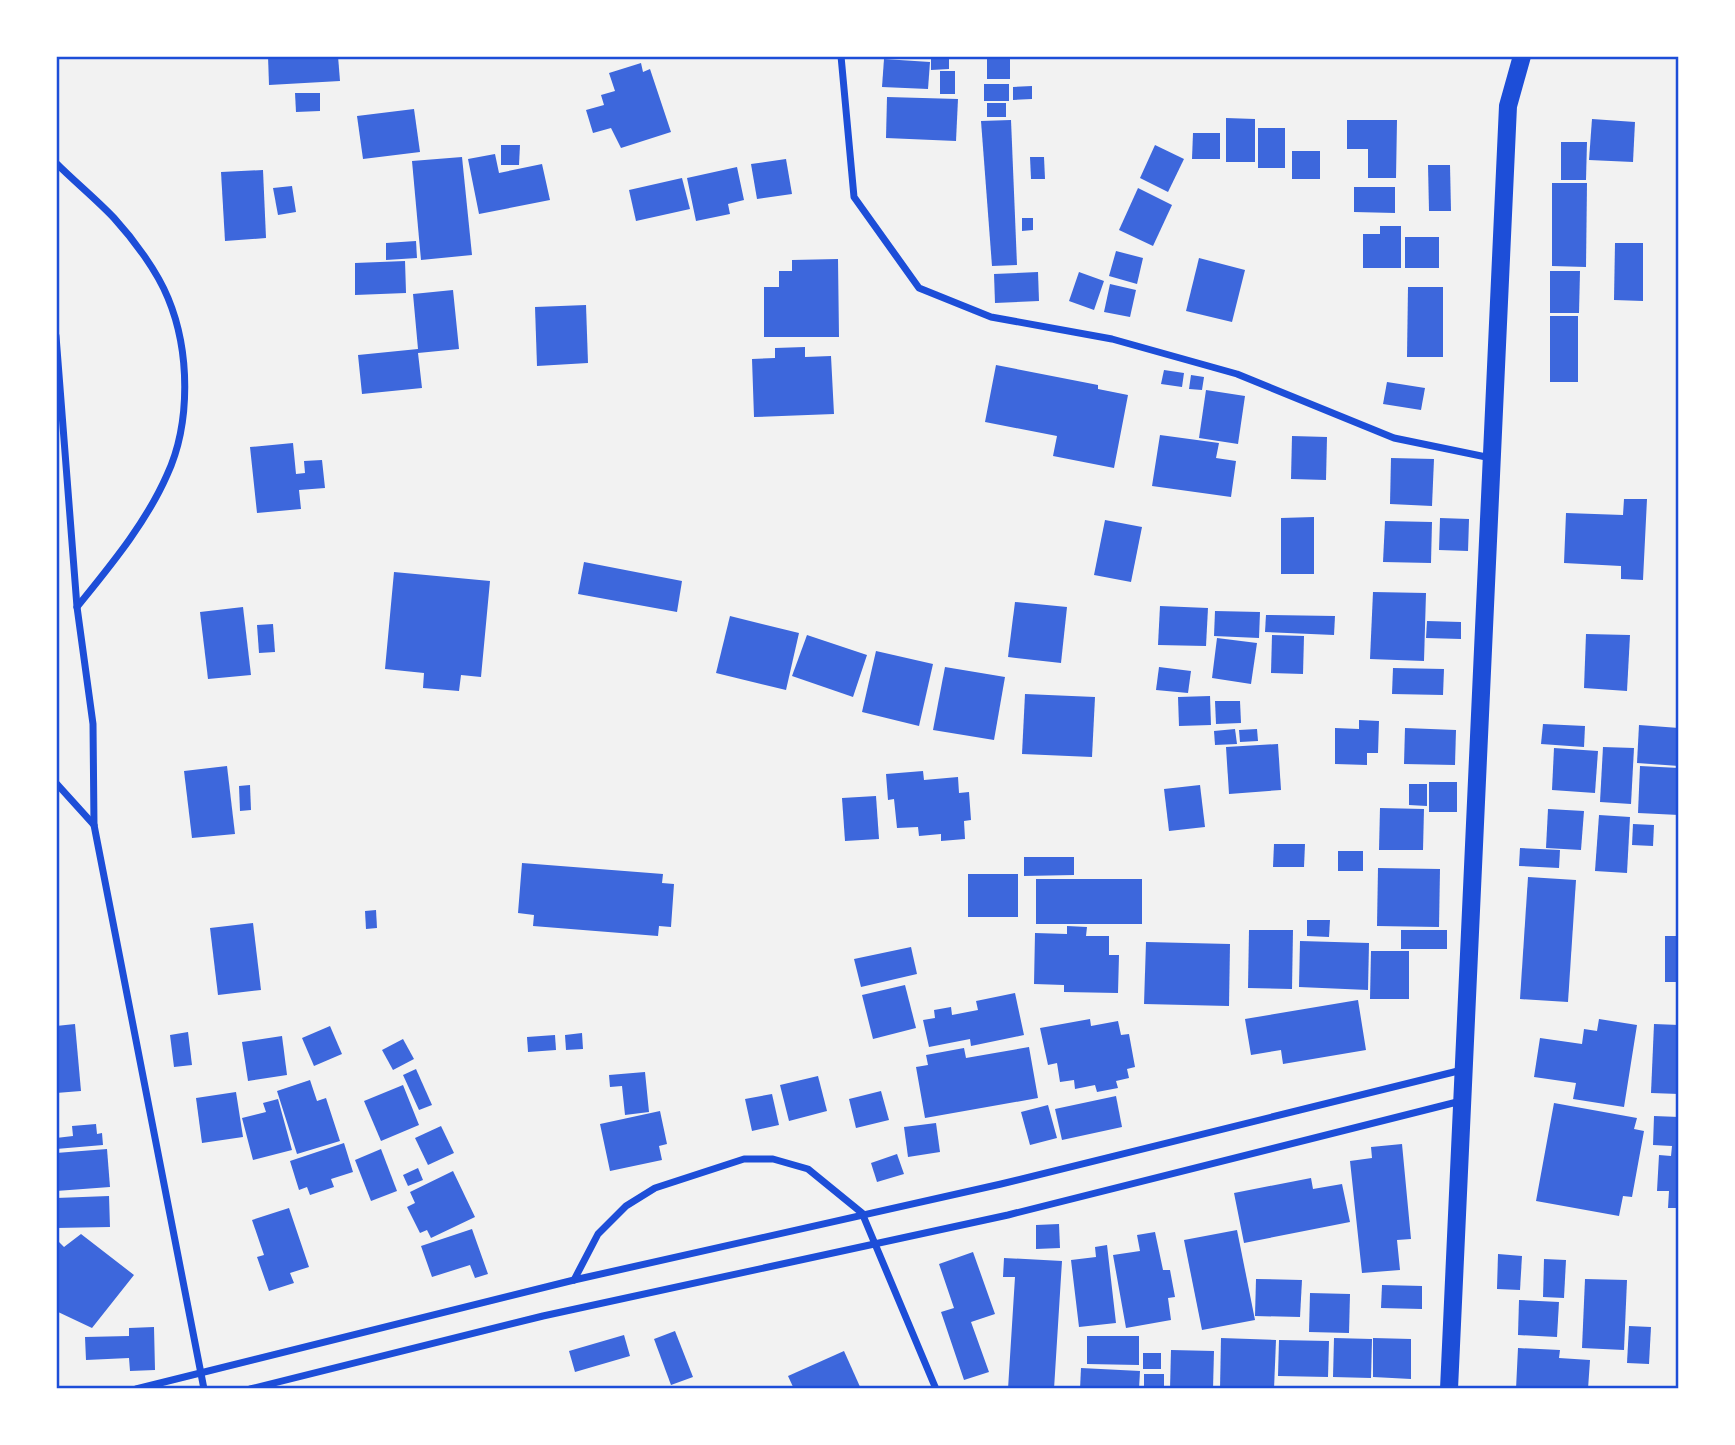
<svg xmlns="http://www.w3.org/2000/svg" width="1735" height="1445" font-family="'DejaVu Sans',sans-serif">
	<style>
		.building { fill: #3d67dc }
		.lines { fill: none; stroke-linecap: round; stroke-linejoin: round }
		.minor { stroke: #1d4ed8; stroke-width: 7 }
		.primary { stroke: #1d4ed8; stroke-width: 18 }
		.neatline { fill: none; stroke: #1d4ed8; stroke-width: 2.5 }
	</style>
	<rect width="100%" height="100%" fill="#f2f2f2"/>
	<g class="building">
		<polygon points="268,56 338,56 340,81 269,85"/>
		<polygon points="931,56 949,56 949,69 931,70"/>
		<rect x="987" y="56" width="23" height="23"/>
		<polygon points="884,59 930,62 928,89 882,87"/>
		<polygon points="641,63 643,72 650,69 671,132 621,148 611,128 593,133 586,110 604,105 601,95 615,91 609,73"/>
		<rect x="940" y="71" width="15" height="23"/>
		<rect x="984" y="84" width="25" height="17"/>
		<polygon points="1032,86 1032,99 1013,100 1013,87"/>
		<polygon points="295,93 320,93 320,111 296,112"/>
		<polygon points="887,97 958,99 956,141 886,138"/>
		<rect x="987" y="103" width="19" height="14"/>
		<polygon points="414,109 420,152 363,159 357,116"/>
		<polygon points="1226,118 1255,119 1255,162 1226,162"/>
		<polygon points="1592,119 1635,122 1633,162 1589,160"/>
		<polygon points="1011,120 1017,265 992,266 981,121"/>
		<polygon points="1347,120 1397,120 1396,178 1368,178 1368,149 1347,149"/>
		<rect x="1258" y="128" width="27" height="40"/>
		<polygon points="1193,133 1220,133 1220,159 1192,159"/>
		<polygon points="1561,142 1587,142 1586,180 1561,180"/>
		<polygon points="501,145 520,145 519,165 501,165"/>
		<polygon points="1155,145 1184,159 1168,192 1140,178"/>
		<rect x="1292" y="151" width="28" height="28"/>
		<polygon points="495,154 499,173 542,164 550,200 479,214 468,159"/>
		<polygon points="462,157 472,255 421,260 412,161"/>
		<polygon points="1030,157 1044,157 1045,179 1031,179"/>
		<polygon points="786,159 792,194 757,199 751,164"/>
		<polygon points="1428,165 1450,165 1451,211 1429,211"/>
		<polygon points="737,167 744,200 728,204 730,214 696,221 687,178"/>
		<polygon points="263,170 266,238 225,241 221,172"/>
		<polygon points="682,178 690,209 636,221 629,190"/>
		<polygon points="1552,183 1587,183 1586,267 1552,266"/>
		<polygon points="292,186 296,212 278,215 273,188"/>
		<polygon points="1354,187 1395,187 1395,213 1354,212"/>
		<polygon points="1138,188 1172,205 1153,246 1119,230"/>
		<polygon points="1022,218 1033,218 1033,230 1022,231"/>
		<polygon points="1380,226 1401,226 1401,268 1363,268 1363,234 1380,234"/>
		<rect x="1405" y="237" width="34" height="31"/>
		<polygon points="416,241 417,258 386,260 386,243"/>
		<polygon points="1615,243 1643,243 1643,301 1614,300"/>
		<polygon points="1116,251 1143,258 1137,284 1109,276"/>
		<polygon points="1199,258 1245,270 1232,322 1186,311"/>
		<polygon points="838,259 839,337 764,337 764,287 779,287 779,271 792,271 792,260"/>
		<polygon points="405,261 406,293 355,295 355,263"/>
		<polygon points="1550,271 1580,271 1579,313 1550,313"/>
		<polygon points="1038,272 1039,301 995,303 994,274"/>
		<polygon points="1079,272 1104,281 1094,310 1069,301"/>
		<polygon points="1110,284 1136,290 1130,317 1104,312"/>
		<polygon points="1408,287 1443,287 1443,357 1407,357"/>
		<polygon points="453,290 459,349 418,353 422,388 362,394 358,355 418,349 413,294"/>
		<polygon points="586,305 588,363 537,366 535,307"/>
		<rect x="1550" y="316" width="28" height="66"/>
		<polygon points="805,347 805,357 831,356 834,414 754,417 752,359 775,358 775,348"/>
		<polygon points="996,365 1098,385 1098,389 1128,395 1114,468 1053,456 1057,436 985,422"/>
		<polygon points="1164,370 1184,373 1182,387 1161,384"/>
		<polygon points="1191,375 1204,377 1202,390 1189,389"/>
		<polygon points="1387,382 1425,388 1421,410 1383,404"/>
		<polygon points="1206,390 1245,396 1238,444 1199,438"/>
		<polygon points="1160,435 1219,443 1216,458 1236,461 1231,497 1152,486"/>
		<polygon points="1292,436 1327,437 1326,480 1291,479"/>
		<polygon points="293,443 296,474 305,473 304,461 322,460 325,488 299,490 301,509 257,513 250,447"/>
		<polygon points="1391,458 1434,459 1432,506 1390,504"/>
		<polygon points="1624,499 1647,499 1643,580 1621,579 1621,566 1564,563 1566,513 1623,515"/>
		<polygon points="1314,517 1314,574 1281,574 1281,518"/>
		<polygon points="1440,518 1469,519 1468,551 1439,550"/>
		<polygon points="1105,520 1142,527 1131,582 1094,575"/>
		<polygon points="1385,521 1432,522 1431,563 1383,562"/>
		<polygon points="584,562 682,581 677,612 578,594"/>
		<polygon points="394,572 490,581 481,677 461,675 459,691 423,688 424,673 385,669"/>
		<polygon points="1373,592 1426,593 1424,661 1370,659"/>
		<polygon points="1015,602 1067,607 1061,663 1008,657"/>
		<polygon points="1160,606 1208,608 1206,646 1158,645"/>
		<polygon points="243,607 251,675 208,679 200,612"/>
		<polygon points="1215,611 1260,612 1259,638 1214,636"/>
		<polygon points="1266,615 1335,616 1334,635 1265,632"/>
		<polygon points="730,616 799,633 786,690 716,673"/>
		<polygon points="1427,621 1461,622 1461,639 1426,638"/>
		<polygon points="273,624 275,652 259,653 257,625"/>
		<polygon points="1586,634 1630,635 1627,691 1584,688"/>
		<polygon points="807,635 867,655 853,697 792,676"/>
		<polygon points="1272,635 1304,636 1303,674 1271,673"/>
		<polygon points="1217,638 1257,643 1251,684 1212,678"/>
		<polygon points="876,651 933,664 919,726 862,712"/>
		<polygon points="945,667 1005,677 994,740 933,730"/>
		<polygon points="1159,667 1191,671 1188,693 1156,690"/>
		<polygon points="1393,668 1444,669 1443,695 1392,694"/>
		<polygon points="1025,694 1095,697 1092,757 1022,754"/>
		<polygon points="1210,696 1211,725 1179,726 1178,697"/>
		<polygon points="1215,701 1240,701 1241,723 1216,724"/>
		<polygon points="1359,720 1379,721 1378,753 1367,753 1367,765 1335,764 1335,728 1359,729"/>
		<polygon points="1543,724 1585,726 1584,747 1541,744"/>
		<polygon points="1639,725 1679,728 1679,766 1637,763"/>
		<polygon points="1405,728 1456,730 1455,765 1404,764"/>
		<polygon points="1235,729 1237,744 1215,745 1214,731"/>
		<polygon points="1257,729 1258,741 1240,742 1239,730"/>
		<polygon points="1278,744 1281,790 1229,794 1226,747"/>
		<polygon points="1603,747 1634,748 1631,804 1600,802"/>
		<polygon points="1554,748 1598,751 1595,793 1552,790"/>
		<polygon points="227,766 235,834 192,838 184,771"/>
		<polygon points="1640,766 1679,768 1679,815 1638,813"/>
		<polygon points="923,771 924,780 958,777 959,793 969,792 971,820 964,821 965,839 941,841 941,834 919,836 918,827 897,828 894,799 888,800 886,774"/>
		<rect x="1429" y="782" width="28" height="30"/>
		<polygon points="1409,784 1427,784 1427,806 1409,805"/>
		<polygon points="250,785 251,810 240,811 239,786"/>
		<polygon points="1200,785 1205,827 1169,831 1164,789"/>
		<polygon points="876,796 879,839 845,841 842,798"/>
		<polygon points="1380,808 1424,809 1423,850 1379,850"/>
		<polygon points="1548,809 1584,811 1581,850 1546,848"/>
		<polygon points="1599,815 1630,817 1627,873 1595,871"/>
		<polygon points="1633,824 1654,825 1653,846 1632,845"/>
		<polygon points="1274,844 1305,844 1304,867 1273,867"/>
		<polygon points="1520,848 1560,850 1559,868 1519,866"/>
		<rect x="1338" y="851" width="25" height="20"/>
		<polygon points="1024,857 1074,857 1074,875 1024,876"/>
		<polygon points="522,863 663,874 662,883 674,884 671,927 659,926 658,936 533,926 534,915 518,913"/>
		<polygon points="1378,868 1440,869 1439,927 1377,926"/>
		<rect x="968" y="874" width="50" height="43"/>
		<polygon points="1528,877 1576,880 1568,1002 1520,999"/>
		<rect x="1036" y="879" width="106" height="45"/>
		<polygon points="376,910 377,928 366,929 365,911"/>
		<polygon points="1307,920 1330,920 1329,937 1307,936"/>
		<polygon points="253,923 261,990 218,995 210,928"/>
		<polygon points="1067,926 1087,927 1086,936 1109,936 1109,955 1119,955 1118,993 1064,992 1064,985 1034,984 1035,933 1067,934"/>
		<polygon points="1249,930 1293,930 1292,989 1248,988"/>
		<rect x="1401" y="930" width="46" height="19"/>
		<rect x="1665" y="936" width="14" height="46"/>
		<polygon points="1300,941 1369,943 1368,990 1299,987"/>
		<polygon points="1146,942 1230,944 1229,1006 1144,1004"/>
		<polygon points="911,947 917,974 861,987 854,959"/>
		<polygon points="1371,951 1409,951 1409,999 1370,999"/>
		<polygon points="905,985 916,1028 873,1039 862,995"/>
		<polygon points="1015,993 1024,1035 971,1046 970,1039 929,1047 923,1020 935,1018 934,1010 951,1007 952,1015 978,1010 976,1001"/>
		<polygon points="1358,1000 1366,1050 1283,1064 1281,1050 1251,1055 1245,1019"/>
		<polygon points="1090,1019 1091,1026 1118,1021 1121,1035 1129,1034 1135,1067 1127,1069 1129,1078 1116,1081 1118,1088 1097,1092 1095,1085 1075,1089 1074,1080 1060,1082 1057,1063 1048,1065 1040,1028"/>
		<polygon points="1599,1019 1637,1025 1624,1107 1573,1099 1576,1083 1534,1077 1540,1038 1582,1044 1584,1029 1597,1031"/>
		<polygon points="75,1024 81,1091 56,1093 56,1026"/>
		<polygon points="1654,1024 1679,1025 1679,1094 1651,1093"/>
		<polygon points="330,1026 342,1054 314,1066 302,1038"/>
		<polygon points="188,1032 192,1065 174,1067 170,1035"/>
		<polygon points="582,1033 583,1049 566,1050 565,1035"/>
		<polygon points="555,1035 556,1050 528,1052 527,1037"/>
		<polygon points="282,1036 287,1075 248,1081 242,1042"/>
		<polygon points="403,1039 414,1059 393,1070 382,1050"/>
		<polygon points="1029,1047 1038,1098 925,1118 916,1067 928,1065 926,1055 964,1048 966,1058"/>
		<polygon points="416,1069 432,1105 419,1110 403,1075"/>
		<polygon points="645,1072 649,1112 625,1115 622,1086 610,1087 609,1075"/>
		<polygon points="818,1076 827,1111 789,1121 780,1085"/>
		<polygon points="310,1080 317,1101 326,1098 340,1141 297,1154 277,1091"/>
		<polygon points="403,1085 419,1125 381,1141 364,1101"/>
		<polygon points="881,1091 889,1120 856,1128 849,1099"/>
		<polygon points="236,1092 243,1137 202,1143 196,1098"/>
		<polygon points="772,1094 779,1125 752,1131 745,1099"/>
		<polygon points="1116,1096 1122,1127 1062,1140 1055,1109"/>
		<polygon points="278,1099 292,1150 253,1160 242,1118 266,1112 263,1103"/>
		<polygon points="1554,1103 1637,1118 1634,1129 1644,1131 1632,1197 1623,1196 1619,1216 1536,1201"/>
		<polygon points="1048,1105 1057,1138 1030,1145 1021,1112"/>
		<polygon points="660,1111 667,1144 659,1146 662,1160 610,1171 600,1124"/>
		<polygon points="1654,1116 1679,1117 1679,1208 1668,1208 1669,1191 1657,1191 1659,1155 1671,1156 1672,1146 1653,1145"/>
		<polygon points="936,1123 940,1152 908,1157 904,1127"/>
		<polygon points="96,1124 97,1134 102,1133 103,1145 56,1149 56,1138 73,1136 72,1126"/>
		<polygon points="441,1126 454,1153 428,1165 415,1138"/>
		<polygon points="344,1143 353,1172 331,1179 334,1187 310,1195 307,1187 299,1190 290,1161"/>
		<polygon points="1402,1144 1411,1239 1397,1240 1400,1270 1362,1273 1350,1161 1372,1158 1371,1147"/>
		<polygon points="107,1149 110,1187 56,1191 56,1153"/>
		<polygon points="381,1149 397,1191 371,1201 355,1160"/>
		<polygon points="897,1154 904,1174 877,1182 871,1163"/>
		<polygon points="418,1168 423,1180 408,1186 403,1175"/>
		<polygon points="453,1171 475,1217 431,1238 427,1230 420,1233 407,1207 415,1203 410,1192"/>
		<polygon points="1311,1178 1313,1189 1342,1184 1350,1222 1244,1243 1234,1193"/>
		<polygon points="109,1196 110,1227 56,1228 56,1198"/>
		<polygon points="289,1208 309,1267 290,1273 294,1283 269,1291 257,1257 264,1255 252,1220"/>
		<polygon points="1059,1224 1060,1248 1036,1249 1036,1225"/>
		<polygon points="472,1229 488,1274 475,1278 470,1265 432,1277 421,1246"/>
		<polygon points="1237,1230 1255,1320 1202,1330 1184,1240"/>
		<polygon points="1155,1232 1163,1270 1170,1270 1175,1297 1168,1298 1171,1320 1126,1328 1113,1255 1140,1251 1137,1235"/>
		<polygon points="81,1234 134,1275 92,1328 56,1311 56,1239 64,1247"/>
		<polygon points="1107,1245 1116,1323 1079,1327 1071,1260 1096,1257 1095,1247"/>
		<polygon points="973,1252 995,1314 971,1322 989,1372 964,1380 941,1312 954,1308 939,1264"/>
		<polygon points="1498,1254 1522,1256 1520,1290 1497,1289"/>
		<polygon points="1004,1258 1062,1261 1054,1389 1008,1389 1015,1277 1003,1277"/>
		<polygon points="1544,1259 1566,1260 1564,1298 1543,1297"/>
		<polygon points="1256,1279 1302,1280 1300,1317 1255,1316"/>
		<polygon points="1585,1279 1627,1280 1624,1350 1582,1348"/>
		<polygon points="1382,1285 1422,1286 1422,1309 1381,1308"/>
		<polygon points="1310,1293 1350,1294 1349,1333 1309,1332"/>
		<polygon points="1519,1300 1559,1302 1557,1337 1518,1335"/>
		<polygon points="1629,1326 1651,1327 1649,1364 1627,1363"/>
		<polygon points="154,1327 155,1370 130,1371 129,1358 86,1360 85,1337 129,1336 129,1328"/>
		<polygon points="675,1331 693,1377 671,1385 654,1339"/>
		<polygon points="624,1335 630,1356 575,1372 569,1351"/>
		<polygon points="1087,1336 1139,1336 1139,1365 1087,1364"/>
		<polygon points="1221,1338 1276,1340 1274,1389 1220,1389"/>
		<polygon points="1334,1338 1372,1339 1371,1378 1333,1377"/>
		<polygon points="1373,1338 1411,1339 1411,1379 1373,1377"/>
		<polygon points="1279,1340 1329,1341 1328,1377 1278,1376"/>
		<polygon points="1518,1348 1560,1350 1559,1358 1590,1360 1588,1389 1516,1389"/>
		<polygon points="1171,1350 1214,1351 1213,1389 1170,1389"/>
		<polygon points="844,1351 861,1389 794,1389 788,1376"/>
		<rect x="1143" y="1353" width="18" height="16"/>
		<polygon points="1081,1368 1140,1371 1139,1389 1080,1389"/>
		<rect x="1144" y="1374" width="20" height="15"/>
	</g>
	<g class="lines">
		<g class="minor">
			<polyline points="841,56 854,197 919,288 991,317 1112,339 1237,374 1394,438 1491,458"/>
			<path d="M56,163C75,182 96,199 114,218C134,240 157,271 168,298C190,351 191,423 167,475C146,523 110,566 77,607"/>
			<polyline points="56,336 77,607 93,724 94,825 204,1389"/>
			<polyline points="56,783 94,825"/>
			<polyline points="574,1280 598,1234 626,1206 655,1188 744,1159 773,1159 808,1169 862,1213 936,1389"/>
			<polyline points="136,1389 574,1280 1001,1184 1462,1070"/>
			<polyline points="250,1389 543,1316 1008,1215 1461,1101"/>
		</g>
		<polyline class="primary" points="1449,1389 1508,106 1522,56"/>
	</g>
	<rect width="1735" height="1445" fill="none" stroke="#ffffff" stroke-width="116"/>
	<rect x="58" y="58" width="1619" height="1329" class="neatline"/>
</svg>
